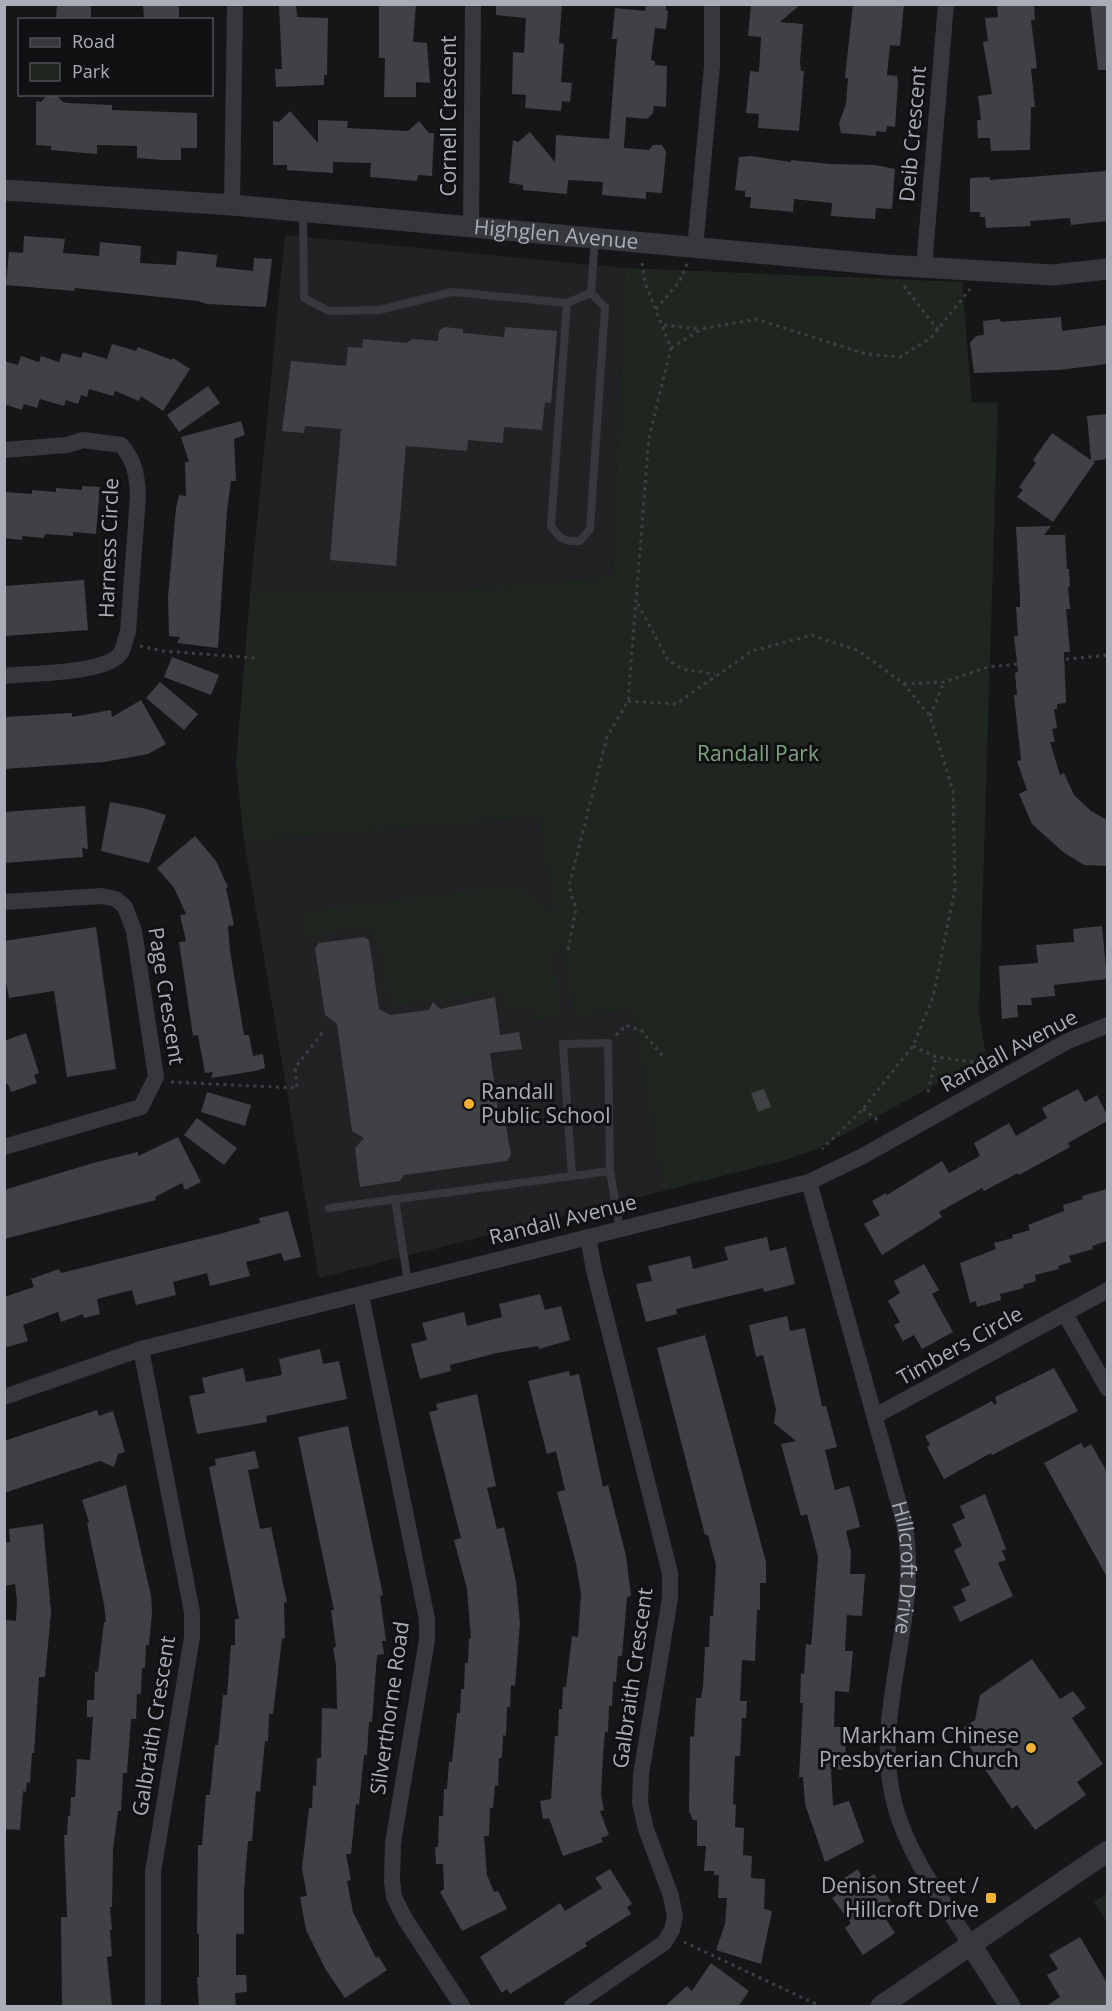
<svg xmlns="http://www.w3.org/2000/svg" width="1112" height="2011" font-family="'Open Sans',sans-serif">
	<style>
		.built { fill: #222225 }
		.green { fill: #1e261f }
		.building { fill: #404145 }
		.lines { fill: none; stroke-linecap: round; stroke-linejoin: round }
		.path { stroke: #3d3f44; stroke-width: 3; stroke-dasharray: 3 4.5; stroke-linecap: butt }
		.service { stroke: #37383d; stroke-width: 8 }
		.minor { stroke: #37383d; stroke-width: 16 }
		.tertiary { stroke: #37383d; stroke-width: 21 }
		.poi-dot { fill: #f2b134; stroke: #111113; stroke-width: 2 }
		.labels { text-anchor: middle; stroke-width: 6; stroke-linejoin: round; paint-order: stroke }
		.street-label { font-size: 21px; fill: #a8adb8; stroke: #111113 }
		.park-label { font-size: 21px; fill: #7fa381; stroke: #111113 }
		.poi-label { font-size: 21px; fill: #a8adb8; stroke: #111113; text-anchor: end }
	</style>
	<rect width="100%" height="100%" fill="#161618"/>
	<g class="built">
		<polygon points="285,235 625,268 612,577 403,594 250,594"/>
		<polygon points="538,817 574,1017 632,1009 663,1191 319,1278 244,841"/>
	</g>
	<g class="green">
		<polygon points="625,268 962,282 972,403 998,402 979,1012 986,1057 817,1149 786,1160 663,1191 632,1009 574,1017 561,945 552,956 563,1018 536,1020 535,1010 515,1010 506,1006 502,991 392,1006 376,933 362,927 306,937 301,912 510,886 521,889 555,913 538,817 244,841 236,763 250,594 403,594 612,577"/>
		<polygon points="1107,1893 1107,1922 1094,1902"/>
	</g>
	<g class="building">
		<polygon points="57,4 91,4 91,20 56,20"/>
		<polygon points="143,4 179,4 179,20 144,20"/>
		<polygon points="279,4 296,4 297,17 328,18 327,75 324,75 324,85 276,87 275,69 282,69"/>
		<polygon points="379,4 416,4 413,42 427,43 430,83 416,82 416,97 384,97 385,58 379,58"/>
		<polygon points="496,4 562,4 559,43 564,44 561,82 572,83 570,102 562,101 561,111 525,108 526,95 512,94 513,52 524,53 526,18 496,15"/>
		<polygon points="646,4 666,4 666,11 668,11 666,29 655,28 651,60 655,61 655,65 667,66 666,107 654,106 653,113 647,119 626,117 624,148 649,150 653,145 662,145 666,152 662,193 646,192 646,199 602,195 603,182 568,180 567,194 523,190 523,185 509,183 513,140 518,142 530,132 555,162 556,135 609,139 617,39 612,39 615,8 645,11"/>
		<polygon points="751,4 801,4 780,22 803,24 800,62 801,71 804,71 799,131 758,128 759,114 746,113 750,71 759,72 761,37 748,36"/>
		<polygon points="853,4 904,4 900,46 890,45 887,75 897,76 898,83 895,127 887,126 886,132 876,131 876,136 841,133 839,123 846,104 848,79 845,77"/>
		<polygon points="1034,4 1035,20 1031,20 1037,68 1031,69 1035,107 1031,107 1030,150 991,151 990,138 978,138 977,120 981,120 978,96 992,94 983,42 988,41 985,18 998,17 997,5"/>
		<polygon points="1090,4 1107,4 1107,70 1098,70"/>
		<polygon points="48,94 55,94 63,102 68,103 112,105 112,110 197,113 197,148 181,148 181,160 163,160 137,158 137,146 97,145 97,154 51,150 51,146 36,145 36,101 41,102"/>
		<polygon points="290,111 318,143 318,120 348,121 347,128 408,131 419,121 429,133 434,133 432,176 418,175 417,181 370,177 371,163 333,162 333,173 287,170 287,165 273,165 273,121 279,122"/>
		<polygon points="751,156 791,162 791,160 830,164 875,165 895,169 892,209 876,208 875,219 831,216 832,203 794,199 793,212 750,208 751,197 745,197 745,191 735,190 739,157"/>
		<polygon points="1107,171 1107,221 1071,225 1070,218 1030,221 1031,226 986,228 985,217 980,217 980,212 970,212 970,178 990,177 990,180"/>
		<polygon points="24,236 65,239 63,253 99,256 100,242 141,246 140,263 176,265 177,251 217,255 216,267 253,271 254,258 272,259 266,307 207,304 198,301 75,288 74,291 6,285 9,252 23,253"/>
		<polygon points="1061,317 1062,331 1107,325 1107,364 1059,370 974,373 970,343 976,336 984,335 983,321 1000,319 1001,322"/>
		<polygon points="444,327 463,329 463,333 504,337 505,327 557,331 551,403 545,402 542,430 504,427 503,443 468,440 467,451 406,446 396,566 330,560 341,429 305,426 304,433 282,431 291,361 346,366 348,347 362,348 363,339 407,343 412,339 438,341 439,331"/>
		<polygon points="112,344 136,351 138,347 172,360 173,358 190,369 163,411 141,396 139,401 115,391 113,396 89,389 87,397 81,395 78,404 66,400 64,406 40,399 37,408 24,404 22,410 4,404 4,361 18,365 21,356 39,362 41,356 59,362 62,353 81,358 83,352 107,359"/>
		<polygon points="208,386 220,403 179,432 167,415"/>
		<polygon points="1107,414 1107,459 1093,461 1095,462 1053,522 1017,497 1023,490 1019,487 1036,463 1033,460 1052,433 1091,460 1087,416"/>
		<polygon points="241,421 245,435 234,439 236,481 231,481 227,511 218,648 177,643 180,637 169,636 168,597 176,508 179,495 186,496 185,462 189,462 181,437"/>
		<polygon points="82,486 100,487 96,534 73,532 73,536 45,534 44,538 22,536 22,540 4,538 4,492 32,494 32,490 56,492 56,488 82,490"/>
		<polygon points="1051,526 1044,535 1065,535 1067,569 1069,569 1070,587 1068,587 1070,609 1066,609 1070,652 1064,652 1066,703 1057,704 1057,709 1054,709 1057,728 1052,729 1055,742 1050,742 1060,775 1064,773 1074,795 1091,811 1107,820 1107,866 1084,865 1063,852 1032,824 1019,794 1027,790 1017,761 1021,760 1014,695 1017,695 1015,673 1018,672 1014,636 1018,636 1016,607 1020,607 1020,597 1016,527"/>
		<polygon points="84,580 88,630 4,636 4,586"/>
		<polygon points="172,657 219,675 211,695 164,677"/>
		<polygon points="160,682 198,714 184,730 146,698"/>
		<polygon points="141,700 166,744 148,754 104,762 4,769 4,717 72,713 72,717 111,710 112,717"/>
		<polygon points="110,802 147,809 166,815 149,863 101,851"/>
		<polygon points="85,806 88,849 82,848 83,857 4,863 4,812"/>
		<polygon points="195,836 216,861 228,887 226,888 234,925 228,926 230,951 244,1035 249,1035 253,1056 263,1054 265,1068 255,1071 211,1078 213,1072 205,1073 198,1035 193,1036 179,942 186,941 180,915 186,914 174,888 157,868"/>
		<polygon points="1102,926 1107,979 1054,985 1055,996 1031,998 1032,1005 1017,1005 1018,1017 1002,1019 999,966 1038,963 1036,945 1074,942 1073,929"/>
		<polygon points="96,927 116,1069 67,1077 54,991 9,998 4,972 4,941"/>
		<polygon points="364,937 369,940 379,1009 390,1015 429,1010 433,1002 440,1009 495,997 500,1035 519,1032 522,1049 490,1053 500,1123 506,1126 511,1155 507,1161 404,1175 400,1181 360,1187 355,1148 364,1138 352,1131 337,1024 325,1015 315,948 319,943"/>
		<polygon points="26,1033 39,1073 34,1075 37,1083 11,1092 8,1084 4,1085 4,1041"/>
		<polygon points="764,1089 771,1107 758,1112 751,1093"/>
		<polygon points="1078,1089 1085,1102 1097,1095 1107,1115 1107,1121 1068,1143 1070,1147 1019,1175 1018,1173 984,1191 982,1188 939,1212 942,1217 882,1255 864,1224 880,1215 872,1201 886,1193 887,1195 942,1161 949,1173 980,1156 974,1143 1009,1123 1016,1136 1047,1118 1042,1108"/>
		<polygon points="207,1092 251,1105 245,1126 201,1112"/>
		<polygon points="197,1118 237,1148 224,1165 184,1135"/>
		<polygon points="178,1137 201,1182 185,1190 182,1183 155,1197 156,1200 4,1239 4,1190 93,1163 138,1152 138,1156"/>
		<polygon points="1107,1189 1107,1241 1092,1246 1093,1249 1069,1256 1071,1262 1058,1266 1059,1269 1035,1275 1036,1281 1023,1285 1024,1288 1000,1294 1001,1300 977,1307 976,1301 970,1303 960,1263 996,1249 994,1243 1013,1238 1012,1235 1030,1230 1028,1225 1064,1211 1063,1205 1083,1199 1082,1196"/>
		<polygon points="288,1211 301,1257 284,1261 281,1253 246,1262 250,1276 210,1286 207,1273 173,1282 176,1295 136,1305 132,1290 97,1299 100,1314 84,1318 83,1314 61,1322 58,1312 23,1325 28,1341 4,1348 4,1297 34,1287 31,1279 59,1269 61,1273 223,1233 260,1223 259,1218"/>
		<polygon points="767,1237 770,1251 786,1247 795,1284 764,1292 763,1288 709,1301 676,1309 677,1314 646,1322 636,1284 652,1281 648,1266 690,1256 693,1269 728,1260 724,1247"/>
		<polygon points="924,1264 939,1290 932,1294 953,1332 922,1349 914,1335 903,1341 894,1325 900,1322 888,1301 900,1293 894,1281"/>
		<polygon points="540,1294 545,1310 561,1306 570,1340 539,1349 538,1346 497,1353 450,1365 451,1371 420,1379 411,1344 427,1340 422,1323 464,1312 467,1326 502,1317 499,1304"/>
		<polygon points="787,1316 790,1331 805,1328 822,1406 826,1406 837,1447 825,1450 835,1490 849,1486 855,1506 860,1527 846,1531 851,1552 850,1574 865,1574 862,1616 847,1615 845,1651 853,1651 849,1692 835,1691 834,1727 845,1727 846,1769 831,1770 833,1806 849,1801 864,1842 825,1862 805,1804 803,1777 799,1777 803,1703 800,1703 801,1673 804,1674 806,1644 811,1645 812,1636 818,1557 807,1514 801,1516 781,1444 796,1441 774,1423 776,1410 763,1355 756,1357 749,1325"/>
		<polygon points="705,1335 766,1562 766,1583 760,1583 760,1610 757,1610 755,1661 742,1660 740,1701 747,1701 746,1718 742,1718 740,1756 735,1756 733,1804 736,1805 735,1827 744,1828 743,1855 752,1856 751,1878 765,1879 764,1909 772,1911 761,1964 716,1950 725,1924 727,1898 718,1898 719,1875 714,1875 714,1871 704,1871 706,1846 697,1846 697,1820 693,1820 689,1811 690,1736 694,1737 696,1698 701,1698 703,1686 705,1647 709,1647 710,1616 713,1616 716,1565 708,1535 705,1535 657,1348"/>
		<polygon points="320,1349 323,1364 339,1361 347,1399 266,1416 267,1422 197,1434 189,1396 205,1393 202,1378 243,1368 246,1382 282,1375 279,1359"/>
		<polygon points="1054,1368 1078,1411 992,1455 991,1453 944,1479 927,1447 930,1445 925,1436 992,1401 994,1405 997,1403 995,1397"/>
		<polygon points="569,1371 570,1376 579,1374 603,1487 608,1485 626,1556 631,1596 627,1597 622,1656 618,1656 616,1682 613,1682 612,1706 609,1706 608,1732 605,1732 603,1756 601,1795 604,1810 600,1811 609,1835 601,1838 603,1842 563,1856 549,1818 543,1819 540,1801 551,1799 555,1736 558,1736 559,1709 562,1709 563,1687 566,1687 572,1636 578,1637 581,1594 576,1563 557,1492 565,1490 556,1451 547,1454 528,1381"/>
		<polygon points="477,1394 496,1486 487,1488 497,1529 504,1527 508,1545 516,1582 520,1623 515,1686 511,1685 510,1707 507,1707 506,1736 503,1735 502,1758 499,1758 498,1786 495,1785 493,1808 490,1808 489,1836 484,1836 487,1875 494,1892 498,1891 507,1909 462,1931 440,1892 444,1889 443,1864 436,1864 435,1847 438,1847 439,1816 443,1816 444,1789 447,1789 449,1762 452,1762 457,1713 460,1713 461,1689 464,1689 465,1663 468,1663 469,1638 471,1639 467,1589 454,1540 461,1538 429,1412 438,1410 436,1404"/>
		<polygon points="97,1410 99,1416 113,1411 125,1452 118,1454 114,1467 100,1461 4,1493 4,1441"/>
		<polygon points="348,1426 383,1595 380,1596 386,1641 382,1641 384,1654 377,1655 372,1722 369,1722 367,1755 364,1755 359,1805 356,1804 351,1854 346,1854 351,1880 347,1881 353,1912 376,1958 378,1956 387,1970 345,1998 326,1970 306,1930 300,1897 307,1896 302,1868 309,1808 312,1808 313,1785 316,1786 317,1758 321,1758 322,1708 337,1709 336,1665 333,1648 336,1647 331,1610 334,1610 298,1437"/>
		<polygon points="1081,1443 1084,1448 1091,1444 1107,1472 1107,1577 1044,1463"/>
		<polygon points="255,1451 259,1468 248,1470 260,1529 271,1527 287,1602 284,1603 285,1638 282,1639 273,1714 269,1714 268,1741 265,1741 260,1792 256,1791 252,1841 248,1841 244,1891 244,1934 236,1934 236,1975 246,1975 247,1992 235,1993 236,2007 199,2007 197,1977 199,1977 199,1934 197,1934 198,1845 202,1845 206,1795 210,1795 215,1745 218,1745 223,1695 227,1695 231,1645 235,1645 235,1619 239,1619 209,1467 216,1465 215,1459"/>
		<polygon points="126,1485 151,1596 152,1612 149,1645 146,1645 145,1668 142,1668 141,1694 137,1694 136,1719 131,1719 127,1773 123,1773 121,1811 118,1811 113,1850 112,1907 110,1907 112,1930 110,1930 112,1956 107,1957 112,2007 62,2007 61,1917 67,1917 64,1835 67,1835 68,1816 70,1816 71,1797 75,1797 77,1759 90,1760 93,1717 87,1717 87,1700 94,1700 95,1671 98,1672 104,1622 106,1622 104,1604 87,1523 89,1522 82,1500"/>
		<polygon points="985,1494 1006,1549 1002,1551 1006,1560 998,1563 1013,1596 960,1622 953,1607 966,1601 961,1589 970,1585 954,1550 962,1546 952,1524 965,1518 960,1506"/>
		<polygon points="43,1524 51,1612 45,1677 39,1677 34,1753 32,1753 30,1783 27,1782 26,1792 23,1791 20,1830 4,1829 4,1620 16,1621 17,1601 15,1584 4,1586 4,1543 10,1542 9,1529"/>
		<polygon points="1032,1659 1060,1699 1073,1691 1086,1708 1072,1718 1103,1764 1077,1782 1086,1795 1035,1830 1017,1805 1012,1809 959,1731 975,1720 980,1695"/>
		<polygon points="610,1869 632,1904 627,1907 631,1914 585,1943 587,1946 510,1994 507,1989 502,1993 480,1957 560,1903 565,1911 602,1888 595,1878"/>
		<polygon points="858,1869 864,1881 874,1874 897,1911 886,1919 895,1933 863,1955 845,1928 851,1923 832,1898 837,1895 831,1887"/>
		<polygon points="1080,1937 1107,1983 1107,2007 1045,2007 1060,1997 1047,1975 1058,1969 1049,1955"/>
		<polygon points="711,1963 749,1991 738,2007 664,2007 687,1986 692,1991"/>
	</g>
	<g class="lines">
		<g class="path">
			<polyline points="904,286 938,330"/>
			<polyline points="656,309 680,281 687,264"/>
			<polyline points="664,325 700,329"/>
			<polyline points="671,348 702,329 756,319 866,354 900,357 932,337 970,289"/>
			<polyline points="638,604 668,660 682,669 715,674"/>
			<polyline points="140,646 163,651 255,658"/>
			<polyline points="904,684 944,682 988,667 1108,655"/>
			<polyline points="628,701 676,704 752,651 812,635 859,651 904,684 930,716 953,791 955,889 933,997 913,1046 863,1109 822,1149"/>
			<polyline points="930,716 944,682"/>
			<polyline points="568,950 576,909 569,886 607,737 628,701 649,437 671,348 645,283 642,262"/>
			<polyline points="616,1035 626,1025 642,1031 664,1058"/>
			<polyline points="913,1046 936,1057 981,1063"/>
			<polyline points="171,1082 297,1088 295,1068 322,1033"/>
			<polyline points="928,1092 936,1057"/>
			<polyline points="863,1109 879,1121"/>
			<polyline points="684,1942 820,2006"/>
		</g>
		<g class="service">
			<polyline points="303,212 304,298 329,311 379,310 452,292 567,303"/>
			<path d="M591,293L605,307L590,529L580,541C565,542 559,539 551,526L567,303L591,293L595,240"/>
			<polyline points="572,1176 563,1044 608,1043 610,1171"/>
			<polyline points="395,1199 408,1283"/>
			<polyline points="329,1208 610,1171 620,1229"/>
		</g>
		<g class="minor">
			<polyline points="232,205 235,4"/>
			<polyline points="471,228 473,4"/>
			<polyline points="695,248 712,66 712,4"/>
			<polyline points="924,267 946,4"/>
			<path d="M4,450L67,445L83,440L121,445C135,461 137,475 138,496L128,632C125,639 124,649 120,654C105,674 29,673 4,676"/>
			<polyline points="4,902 102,896 116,899 125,907 134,931 156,1077 141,1107 4,1147"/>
			<path id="s1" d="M809,1182L904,1522C923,1618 869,1711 895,1806C909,1857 943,1901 971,1945"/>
			<polyline points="361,1295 427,1619 427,1640 393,1843 392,1881 394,1897 405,1919 462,2006"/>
			<polyline points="1065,1314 1108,1389"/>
			<polyline points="141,1349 192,1612 192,1637 153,1872 153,2006"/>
			<polyline points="4,1397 141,1349 809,1182 861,1157 1068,1041 1108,1025"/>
			<polyline points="875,1416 1108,1290"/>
			<polyline points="572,2006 664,1943 672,1930 675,1917 671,1896 646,1829 640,1803 641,1775 670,1598 670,1573 594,1270 588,1237"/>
		</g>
		<g class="tertiary">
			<path id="s2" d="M4,190L232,205L887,265L1052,275L1108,269"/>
			<polyline points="971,1945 1010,2006"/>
			<polyline points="881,2006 1108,1851"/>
		</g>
	</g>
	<g class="poi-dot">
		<circle cx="469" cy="1104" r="6"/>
		<circle cx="1031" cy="1748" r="6"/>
		<rect x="985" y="1892" width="12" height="12" rx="3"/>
	</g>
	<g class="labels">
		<g class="street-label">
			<text transform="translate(449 116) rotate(-90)" y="7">Cornell Crescent</text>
			<text transform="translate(913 134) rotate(-85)" y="7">Deib Crescent</text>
			<text dy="7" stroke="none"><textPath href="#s2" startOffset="554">Highglen Avenue</textPath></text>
			<text transform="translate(109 548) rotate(-88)" y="7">Harness Circle</text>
			<text transform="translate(166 996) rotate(81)" y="7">Page Crescent</text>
			<text transform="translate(1009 1051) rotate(-28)" y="7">Randall Avenue</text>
			<text transform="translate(563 1220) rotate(-14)" y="7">Randall Avenue</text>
			<text transform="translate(960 1346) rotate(-29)" y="7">Timbers Circle</text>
			<text dy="7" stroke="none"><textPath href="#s1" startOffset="399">Hillcroft Drive</textPath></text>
			<text transform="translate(633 1678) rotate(-82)" y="7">Galbraith Crescent</text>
			<text transform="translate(390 1708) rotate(-82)" y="7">Silverthorne Road</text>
			<text transform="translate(154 1726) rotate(-81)" y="7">Galbraith Crescent</text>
		</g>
		<g class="park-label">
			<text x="758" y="761">Randall Park</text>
		</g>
		<g class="poi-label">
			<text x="481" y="1099" text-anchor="start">Randall<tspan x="481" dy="24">Public School</tspan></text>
			<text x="1019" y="1743">Markham Chinese<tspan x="1019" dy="24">Presbyterian Church</tspan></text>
			<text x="979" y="1893">Denison Street /<tspan x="979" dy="24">Hillcroft Drive</tspan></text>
		</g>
	</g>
	<rect width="1112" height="2011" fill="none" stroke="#a8adb8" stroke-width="12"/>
	<rect x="18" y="18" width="195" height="78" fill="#111113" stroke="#4d4f55" stroke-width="1.5"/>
	<rect x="30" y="38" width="30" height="9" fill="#37383d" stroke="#4d4f55" stroke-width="1.5"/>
	<text x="72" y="48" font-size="18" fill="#a8adb8">Road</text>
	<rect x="30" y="63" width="30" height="18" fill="#1e261f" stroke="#4d4f55" stroke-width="1.5"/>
	<text x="72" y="78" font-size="18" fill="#a8adb8">Park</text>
</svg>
